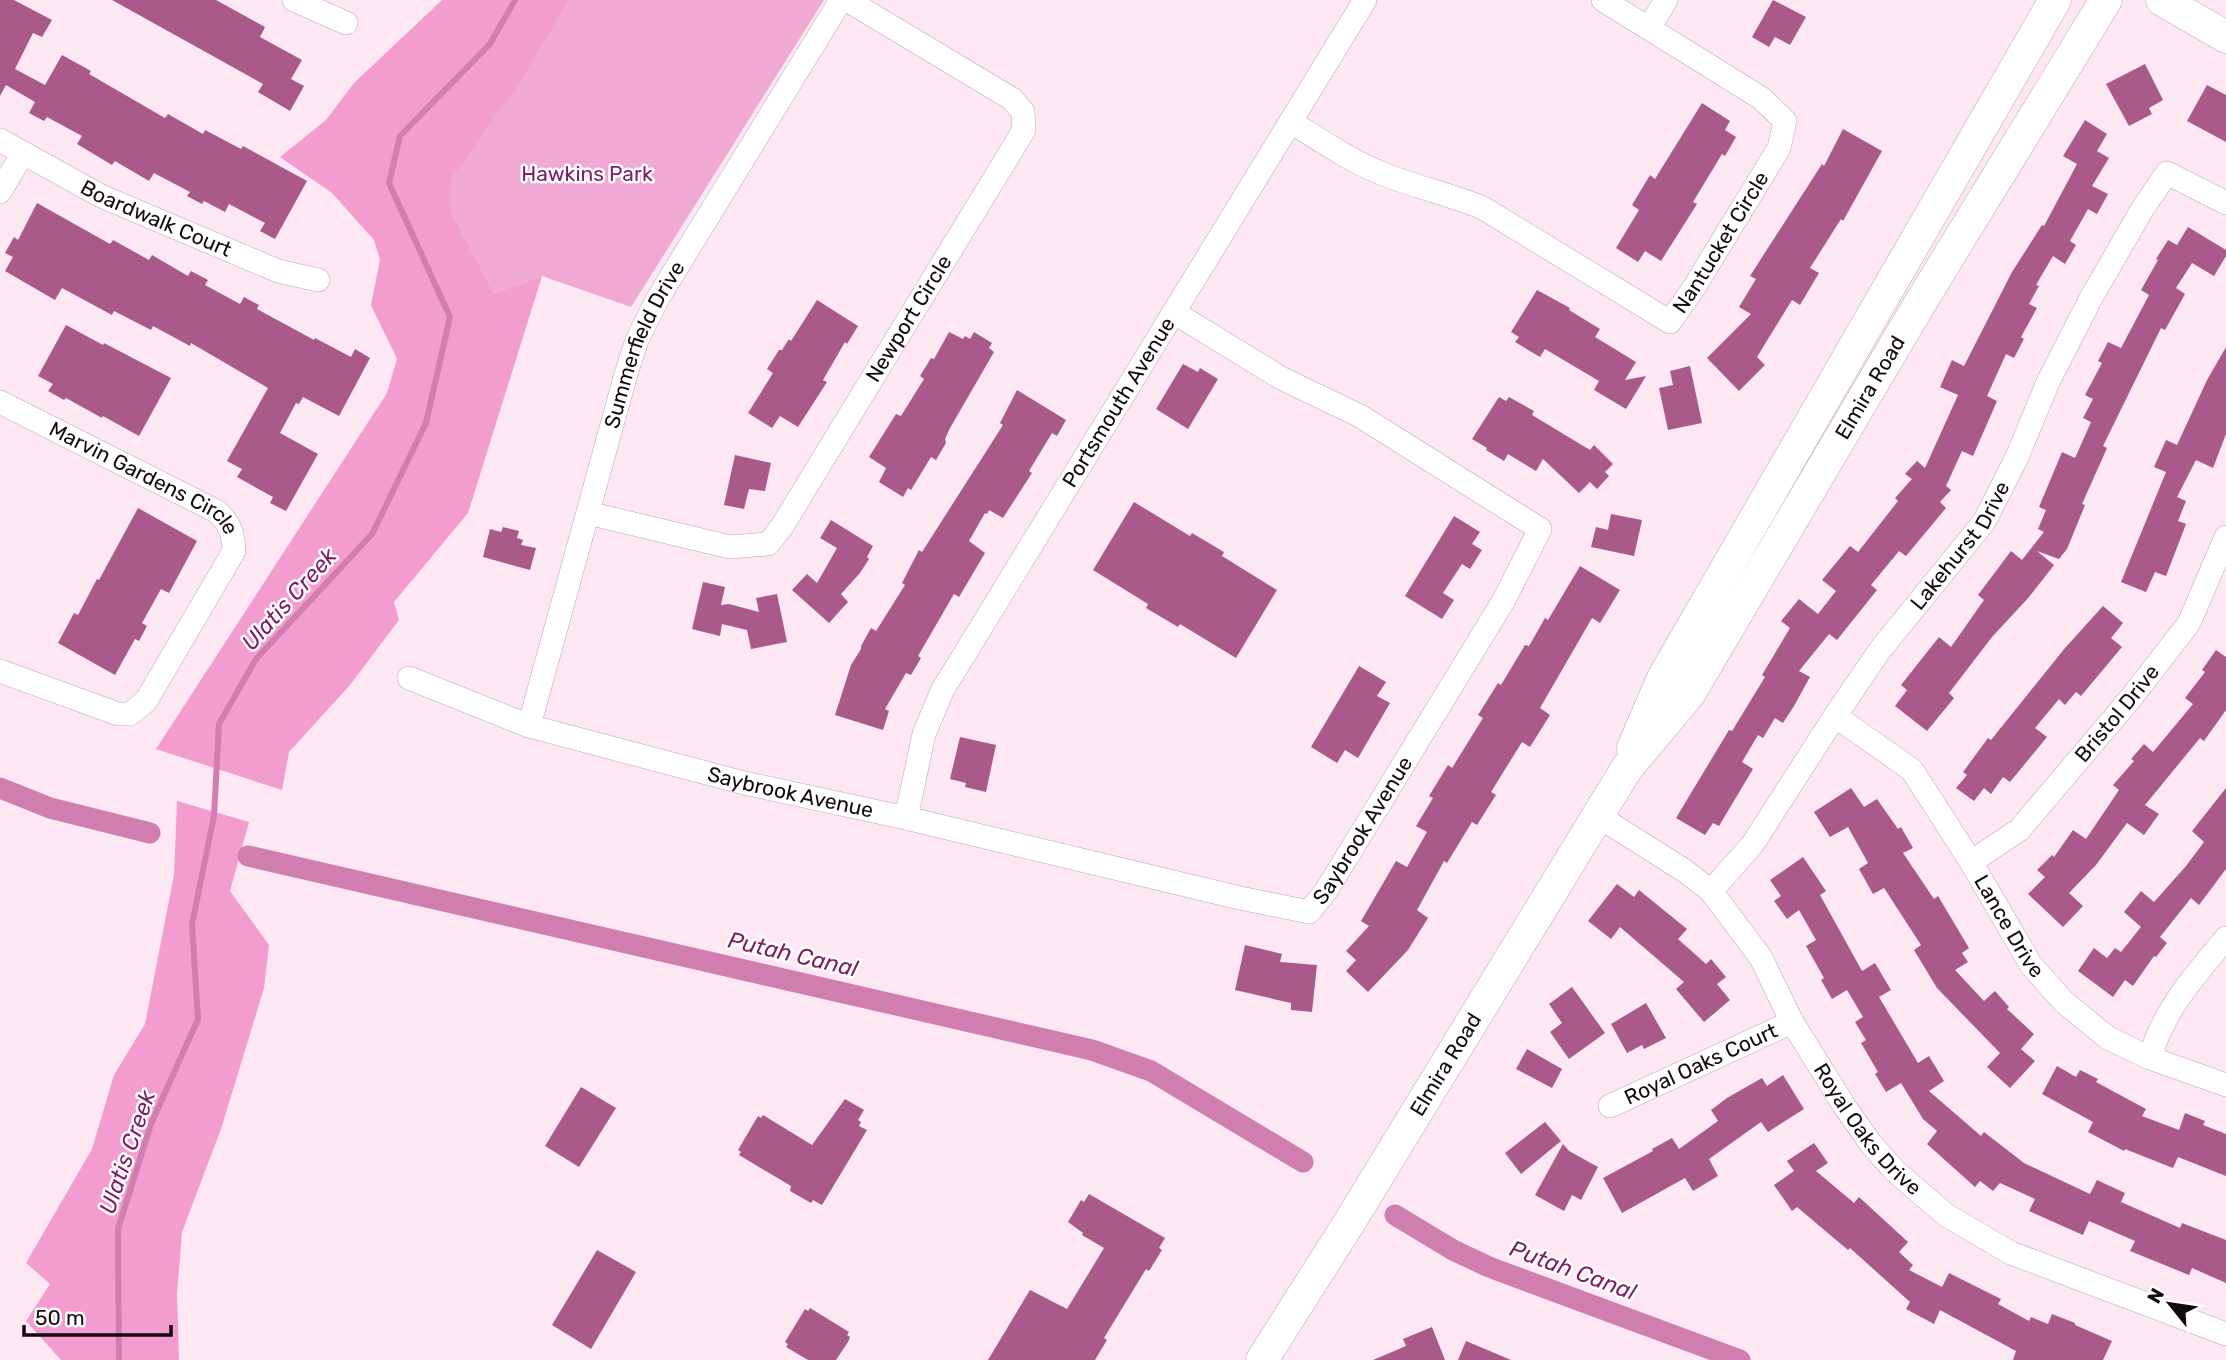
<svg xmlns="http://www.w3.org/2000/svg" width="2226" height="1360" font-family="Rubik,sans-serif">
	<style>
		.green { fill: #efa9d2 }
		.forest { fill: #f39cd0 }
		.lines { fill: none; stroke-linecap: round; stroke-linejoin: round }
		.stream { stroke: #d07daf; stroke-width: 6 }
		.canal { stroke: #d07daf; stroke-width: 21 }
		.building { fill: #a9598a }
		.minor-casing { stroke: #bda4b2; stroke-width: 24 }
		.secondary-casing { stroke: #bda4b2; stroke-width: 33 }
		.minor { stroke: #fff; stroke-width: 23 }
		.secondary { stroke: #fff; stroke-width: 32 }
		.labels { text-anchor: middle; stroke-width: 5; stroke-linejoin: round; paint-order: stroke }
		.park-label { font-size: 21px; fill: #801e61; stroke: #fff }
		.street-label { font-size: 21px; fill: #12090e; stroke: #fff }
		.water-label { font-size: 23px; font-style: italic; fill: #7f1c60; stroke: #fff }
	</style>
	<rect width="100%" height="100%" fill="#fde7f3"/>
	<polygon class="green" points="569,0 824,0 631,307 542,276 494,293 450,209 450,181"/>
	<g class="forest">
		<polygon points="442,0 569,0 523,77 450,181 450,209 494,293 542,276 468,513 394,602 399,620 350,685 289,752 282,790 156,749 387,393 397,359 371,305 380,260 374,240 332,193 280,157 326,120 354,83"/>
		<polygon points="177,801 249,822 230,891 269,945 264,988 221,1129 182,1232 177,1294 179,1360 61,1360 26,1321 50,1284 26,1263 92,1149 114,1075 145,1024 174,875"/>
	</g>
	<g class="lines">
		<polyline class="stream" points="119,1360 118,1229 151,1124 198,1019 192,924 214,816 219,724 256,659 372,534 426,423 450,317 389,183 400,136 490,44 515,0"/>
		<g class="canal">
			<polyline points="0,788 50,808 150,833"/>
			<polyline points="248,856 1092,1050 1151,1071 1303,1162"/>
			<polyline points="1395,1215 1453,1250 1489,1267 1740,1360"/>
		</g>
	</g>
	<g class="building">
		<polygon points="0,0 14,0 52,20 42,37 33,33 15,69 45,85 62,55 91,71 89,74 165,118 168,114 203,134 205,130 241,149 243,146 307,181 275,239 260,231 265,223 229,204 225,212 204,201 202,204 187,196 190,192 154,173 149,181 115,161 112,165 77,144 82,136 47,117 44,121 29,113 35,102 6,85 0,96"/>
		<polygon points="112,0 216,0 265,27 260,37 302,60 291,79 304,86 290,111 258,92 263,84"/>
		<polygon points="1773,0 1806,17 1790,45 1775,37 1769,47 1752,37"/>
		<polygon points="2145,64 2163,100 2149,108 2152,114 2129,126 2106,84"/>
		<polygon points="2207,85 2226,95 2226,142 2187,121"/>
		<polygon points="1702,103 1730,121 1725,130 1736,137 1725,156 1722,154 1693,202 1697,204 1661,261 1645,251 1638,262 1616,248 1639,210 1632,205 1650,175 1655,179"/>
		<polygon points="2085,120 2107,134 2097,151 2109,158 2092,186 2108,194 2097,214 2088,209 2070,241 2076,245 2065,264 2053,256 2036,285 2039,286 2029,304 2037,308 2021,337 2024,339 2014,358 2006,354 1987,396 1997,401 1973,456 1962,451 1946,486 1951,490 1940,502 1946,508 1906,556 1899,551 1871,585 1877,590 1837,640 1829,634 1799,671 1810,677 1794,706 1783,723 1775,718 1763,738 1758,735 1742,762 1753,769 1719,826 1713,823 1705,835 1676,818 1729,730 1732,731 1765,677 1762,675 1790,628 1781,621 1799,599 1818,614 1836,591 1822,580 1850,546 1858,552 1898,501 1895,498 1912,479 1905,474 1917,461 1925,468 1958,395 1940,387 1952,360 1964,366 2012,272 2042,225 2044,226 2077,164 2063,156"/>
		<polygon points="1843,129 1882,151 1843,221 1841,219 1810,268 1819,273 1800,305 1792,300 1757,357 1765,365 1739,391 1707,358 1751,314 1739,307 1756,279 1750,276 1822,164 1824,166"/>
		<polygon points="37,203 110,244 113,240 149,260 152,255 188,276 191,271 208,280 205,285 240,304 244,297 259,305 257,309 314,340 315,338 351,357 355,349 370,358 339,416 303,397 299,404 296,403 280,433 318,454 286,511 270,503 273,497 237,477 242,469 227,461 268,388 191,343 190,346 153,326 151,330 114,311 112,315 62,288 55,300 5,271 13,257 5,253 14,237 18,240"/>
		<polygon points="2188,227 2226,250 2226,256 2214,276 2192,263 2176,288 2185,294 2165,330 2161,328 2103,446 2107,448 2082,504 2085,505 2067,549 2059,559 2037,551 2054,565 2029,597 1992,637 1949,693 1954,698 1927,731 1895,706 1907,690 1901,685 1939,637 1951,647 1984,600 1978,595 2011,551 2022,560 2044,532 2038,529 2046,510 2039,507 2062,452 2075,458 2091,422 2083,418 2093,399 2085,395 2102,363 2098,361 2108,342 2121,348 2149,295 2141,290 2158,260 2156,259 2168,240 2177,245"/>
		<polygon points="1537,290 1570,308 1569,310 1600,329 1595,337 1636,362 1625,380 1646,376 1626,409 1594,390 1599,381 1545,349 1540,357 1515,342 1519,337 1511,332"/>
		<polygon points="817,300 858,326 847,344 845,342 823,380 827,382 798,427 780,416 772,428 748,413 773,373 767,369 779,350 782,350 789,339 791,341"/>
		<polygon points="66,325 103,345 104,343 171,378 139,436 103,416 102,418 66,398 64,400 48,391 53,384 38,376"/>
		<polygon points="949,332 963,339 965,336 970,339 974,332 992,343 989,348 994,352 950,428 945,439 946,443 936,460 931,457 911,490 908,488 903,497 879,482 886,468 869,457 896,414 901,416 924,379 920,376 931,358 934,359"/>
		<polygon points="2226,347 2226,434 2213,468 2196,460 2177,497 2186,501 2178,521 2186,524 2166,576 2155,572 2146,592 2121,582 2166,472 2154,467 2166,440 2177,445 2207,380"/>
		<polygon points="1183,364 1198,372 1200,368 1218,379 1188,429 1156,409"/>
		<polygon points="1690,366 1702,423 1668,430 1659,388 1673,385 1670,371"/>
		<polygon points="1017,390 1066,420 1057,436 1052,433 1029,471 1032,473 1003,518 989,510 987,514 985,513 969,541 985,553 959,597 954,594 918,656 921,658 911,675 906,673 885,709 889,711 883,730 835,715 851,665 861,649 861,646 871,628 876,631 905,585 902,583 919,550 922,552 1003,425 1000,423"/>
		<polygon points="1499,397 1506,401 1509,397 1534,411 1532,415 1590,450 1594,445 1613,464 1605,472 1609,476 1597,489 1590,482 1579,493 1543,459 1536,471 1508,454 1504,461 1486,450 1487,448 1472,439"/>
		<polygon points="735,455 771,463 765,491 749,489 744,509 724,505"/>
		<polygon points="1134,502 1190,536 1192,533 1224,552 1222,556 1277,590 1236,658 1180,624 1178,627 1146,608 1148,604 1093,570"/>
		<polygon points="138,508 197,541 169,593 161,589 142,623 147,626 139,641 135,639 115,675 58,643 74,613 78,615 97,579 99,580"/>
		<polygon points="1611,514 1642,520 1634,556 1591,547 1596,527 1608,530"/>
		<polygon points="1454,516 1480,532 1472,544 1482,550 1470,569 1462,564 1443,593 1454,600 1442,619 1405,596"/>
		<polygon points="831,520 873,546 867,557 869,559 860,573 841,594 848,602 829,623 792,590 807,574 817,583 837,548 820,538"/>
		<polygon points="503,527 519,531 517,538 523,540 521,545 536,548 530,570 483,557 490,529 501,532"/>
		<polygon points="1580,566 1620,590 1600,623 1592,618 1540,708 1550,715 1530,747 1522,742 1491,792 1496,795 1477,825 1472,822 1447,863 1444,861 1417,910 1428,918 1408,950 1368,992 1346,971 1356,960 1346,951 1369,926 1361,921 1396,861 1407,867 1427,832 1416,826 1433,798 1429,796 1448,765 1452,768 1483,718 1478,715 1498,683 1501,685 1525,645 1529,646 1545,618 1548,620"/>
		<polygon points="703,582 725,587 721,605 729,604 759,612 756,598 777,594 787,642 751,649 747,630 722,624 720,636 692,629"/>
		<polygon points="2103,606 2123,623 2111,638 2122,647 2081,696 2076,692 2065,705 2059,699 2035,728 2047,737 2010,782 2003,777 1991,794 1984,788 1974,801 1956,788 1967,775 1963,772 1988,738 1991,740 2065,648"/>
		<polygon points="2216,650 2226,657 2226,710 2204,741 2200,738 2145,805 2159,814 2144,835 2127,823 2096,865 2069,893 2083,906 2063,927 2028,894 2045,877 2037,870 2052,855 2054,857 2073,830 2086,839 2119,790 2113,785 2134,761 2131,759 2144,744 2153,752 2193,704 2185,698 2205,672 2202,670"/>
		<polygon points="1359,666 1386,682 1377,696 1390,703 1358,758 1345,750 1337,763 1311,747"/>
		<polygon points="960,737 996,745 986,792 965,787 966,783 950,779"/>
		<polygon points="1851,788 1864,807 1877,799 1898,829 1901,827 1913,848 1903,853 1934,899 1938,896 1969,948 1962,953 1968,962 1955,970 1984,1001 1995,991 2009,1007 2007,1009 2034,1034 2021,1049 2035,1061 2010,1088 1987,1067 2000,1053 1937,988 1914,950 1921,945 1884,888 1873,894 1859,869 1868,863 1848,827 1830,837 1814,812"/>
		<polygon points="2226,788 2226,869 2199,905 2191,898 2160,937 2167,943 2156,957 2154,956 2133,986 2125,980 2113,997 2078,971 2094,948 2107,958 2115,948 2121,952 2141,927 2124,912 2141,891 2154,902 2186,866 2204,842 2192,831"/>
		<polygon points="1803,857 1826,891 1820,895 1862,971 1875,963 1891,990 1879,997 1918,1063 1929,1056 1944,1081 1929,1091 1981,1136 1984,1132 2024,1163 2090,1194 2097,1180 2125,1193 2121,1202 2180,1228 2182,1223 2226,1240 2226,1283 2192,1268 2189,1275 2130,1251 2135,1241 2089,1221 2083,1235 2049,1220 2029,1211 2035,1199 2000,1183 1993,1191 1980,1181 1975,1187 1927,1144 1937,1131 1923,1119 1901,1083 1886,1092 1875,1074 1878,1072 1861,1043 1866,1040 1855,1022 1863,1017 1847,990 1832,999 1821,980 1824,978 1806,946 1816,940 1799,910 1787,919 1774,901 1781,896 1770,880"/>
		<polygon points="1617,884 1634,897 1639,890 1687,929 1678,939 1706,964 1711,959 1726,977 1717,984 1730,1000 1704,1022 1676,989 1684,982 1620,927 1611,939 1588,921"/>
		<polygon points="1245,945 1282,954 1280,962 1317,965 1312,1012 1291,1010 1291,1003 1235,990"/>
		<polygon points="1572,987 1605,1033 1569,1059 1550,1032 1562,1023 1549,1004"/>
		<polygon points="1646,1003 1666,1038 1644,1049 1642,1045 1627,1053 1611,1024"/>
		<polygon points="1527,1049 1562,1069 1552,1088 1516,1069"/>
		<polygon points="2057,1066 2076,1077 2080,1070 2098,1079 2096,1082 2146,1109 2142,1116 2179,1130 2185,1113 2205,1121 2203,1125 2226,1134 2226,1176 2178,1157 2173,1168 2125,1149 2124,1151 2088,1132 2093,1122 2042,1094"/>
		<polygon points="1783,1075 1804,1109 1768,1132 1761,1122 1709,1159 1718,1176 1693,1191 1685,1178 1622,1213 1603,1178 1653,1151 1652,1149 1672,1138 1679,1149 1718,1121 1711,1110 1727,1098 1762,1078 1767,1086"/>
		<polygon points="581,1087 616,1108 579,1167 545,1146"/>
		<polygon points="845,1099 864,1110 858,1120 861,1122 859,1126 867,1130 822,1205 813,1200 811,1203 790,1191 791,1186 739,1155 741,1152 738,1150 758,1116 761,1118 763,1115 812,1145"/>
		<polygon points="1545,1122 1561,1141 1521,1174 1505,1153"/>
		<polygon points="1814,1143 1828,1163 1816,1171 1854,1203 1859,1197 1908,1242 1899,1252 1913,1265 1909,1270 1942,1287 1949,1273 2001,1299 1998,1304 2029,1321 2031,1317 2048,1324 2052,1314 2075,1323 2075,1325 2112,1341 2103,1360 2013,1360 2016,1351 1940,1310 1934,1324 1906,1309 1910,1302 1850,1248 1848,1250 1797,1207 1792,1211 1774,1185 1794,1171 1787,1161"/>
		<polygon points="1563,1144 1569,1151 1598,1167 1581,1200 1572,1195 1564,1211 1535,1195"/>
		<polygon points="1089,1194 1165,1238 1159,1248 1162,1250 1149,1271 1146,1269 1104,1338 1107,1340 1095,1360 988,1360 1030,1290 1067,1309 1104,1248 1082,1235 1083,1233 1068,1222 1081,1200 1084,1202"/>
		<polygon points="597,1250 636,1272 591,1349 552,1325"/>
		<polygon points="810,1308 849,1332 847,1335 850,1337 848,1342 836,1360 808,1360 786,1347 788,1344 785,1342 805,1309 808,1311"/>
		<polygon points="1432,1327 1445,1360 1373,1360 1406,1346 1403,1339"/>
		<polygon points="1466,1341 1511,1360 1458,1360"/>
	</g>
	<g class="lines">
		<g class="minor-casing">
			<g id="minor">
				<polyline points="294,0 346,23"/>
				<polyline points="1649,28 1666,0"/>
				<path id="s1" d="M1291,122C1320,140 1349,160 1381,173C1414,187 1450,194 1483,208L1670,322L1695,286L1779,148L1785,121L1761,98L1603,0"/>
				<path id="s2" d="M0,140L101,196L278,271L318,280"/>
				<polyline points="0,192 23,153"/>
				<path id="s3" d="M0,402L216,511C230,523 233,533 234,551L146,701L130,714H118L0,671"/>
				<path id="s4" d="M588,513L730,547L768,544L781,528L1024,130L1023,112L1012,99L847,0"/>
				<path id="s5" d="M409,678L529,726L744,783L906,818L1240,898L1309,912L1326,891L1504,600L1540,529L1360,416L1281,378L1175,313"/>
				<path id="s6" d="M1835,716L1912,770L1971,862L2031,965L2064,1002L2108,1038L2150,1058L2226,1085"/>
				<path id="s7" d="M529,726L626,374L637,340L658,298L841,0"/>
				<path id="s8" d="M1598,816L1685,871L1711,891L1761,958L1792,1022L1845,1107L1871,1144L1895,1171L1946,1215L2011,1253L2226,1334"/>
				<path id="s9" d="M906,818L924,734L942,691L1365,0"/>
				<path id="s10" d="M1971,862L2019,830L2131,698L2189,623L2226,537"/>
				<path id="s11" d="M1711,891L1752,845L1835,716L1880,650L1984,522L2017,457L2048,382L2091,298L2143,208L2167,173L2226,203"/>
				<path d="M2150,1058C2163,1010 2195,976 2226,938"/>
				<path id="s12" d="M1610,1106L1792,1022"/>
			</g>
		</g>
		<g class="secondary-casing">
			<g id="secondary">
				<polyline points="2162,0 2226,37"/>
				<polyline points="1633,748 1663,678 2055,0"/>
				<path id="s13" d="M1262,1360L1349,1223L1627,768L1689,694L1919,305L2106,0"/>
			</g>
		</g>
		<use href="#minor" class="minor"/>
		<use href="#secondary" class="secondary"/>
	</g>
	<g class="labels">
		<g class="park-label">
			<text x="587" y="181">Hawkins Park</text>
		</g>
		<g class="street-label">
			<text dy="7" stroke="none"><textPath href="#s2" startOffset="175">Boardwalk Court</textPath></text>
			<text dy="7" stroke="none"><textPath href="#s1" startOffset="525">Nantucket Circle</textPath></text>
			<text dy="7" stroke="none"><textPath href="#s4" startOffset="450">Newport Circle</textPath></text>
			<text dy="7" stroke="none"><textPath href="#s7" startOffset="399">Summerfield Drive</textPath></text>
			<text dy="7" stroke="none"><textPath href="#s13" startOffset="1148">Elmira Road</textPath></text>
			<text dy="7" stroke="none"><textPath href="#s9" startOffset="471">Portsmouth Avenue</textPath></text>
			<text dy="7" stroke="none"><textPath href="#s3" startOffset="163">Marvin Gardens Circle</textPath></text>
			<text dy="7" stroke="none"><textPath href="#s11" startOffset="427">Lakehurst Drive</textPath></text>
			<text dy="7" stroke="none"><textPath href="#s10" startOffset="210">Bristol Drive</textPath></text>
			<text dy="7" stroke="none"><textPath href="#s5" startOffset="399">Saybrook Avenue</textPath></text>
			<text dy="7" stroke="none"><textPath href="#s5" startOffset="1029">Saybrook Avenue</textPath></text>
			<text dy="7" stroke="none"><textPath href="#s6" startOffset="278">Lance Drive</textPath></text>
			<text dy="7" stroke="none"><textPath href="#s12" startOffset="100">Royal Oaks Court</textPath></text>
			<text dy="7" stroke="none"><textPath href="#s13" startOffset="348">Elmira Road</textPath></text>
			<text dy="7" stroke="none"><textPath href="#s8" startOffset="422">Royal Oaks Drive</textPath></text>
		</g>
		<g class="water-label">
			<text transform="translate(289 599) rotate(-48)" y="8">Ulatis Creek</text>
			<text transform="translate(793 954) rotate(13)" y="8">Putah Canal</text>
			<text transform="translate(127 1152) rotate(-71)" y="8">Ulatis Creek</text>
			<text transform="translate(1573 1270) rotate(20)" y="8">Putah Canal</text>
		</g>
	</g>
	<g transform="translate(2170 1304) rotate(300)" stroke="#ffffff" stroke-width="5" paint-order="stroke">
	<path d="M0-5L12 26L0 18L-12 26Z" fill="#12090e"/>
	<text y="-10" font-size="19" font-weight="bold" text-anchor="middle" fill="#12090e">N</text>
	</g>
	<path d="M24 1325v10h147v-10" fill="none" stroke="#12090e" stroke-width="3.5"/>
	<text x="35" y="1325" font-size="21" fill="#12090e" stroke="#ffffff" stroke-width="5" paint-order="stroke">50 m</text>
</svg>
